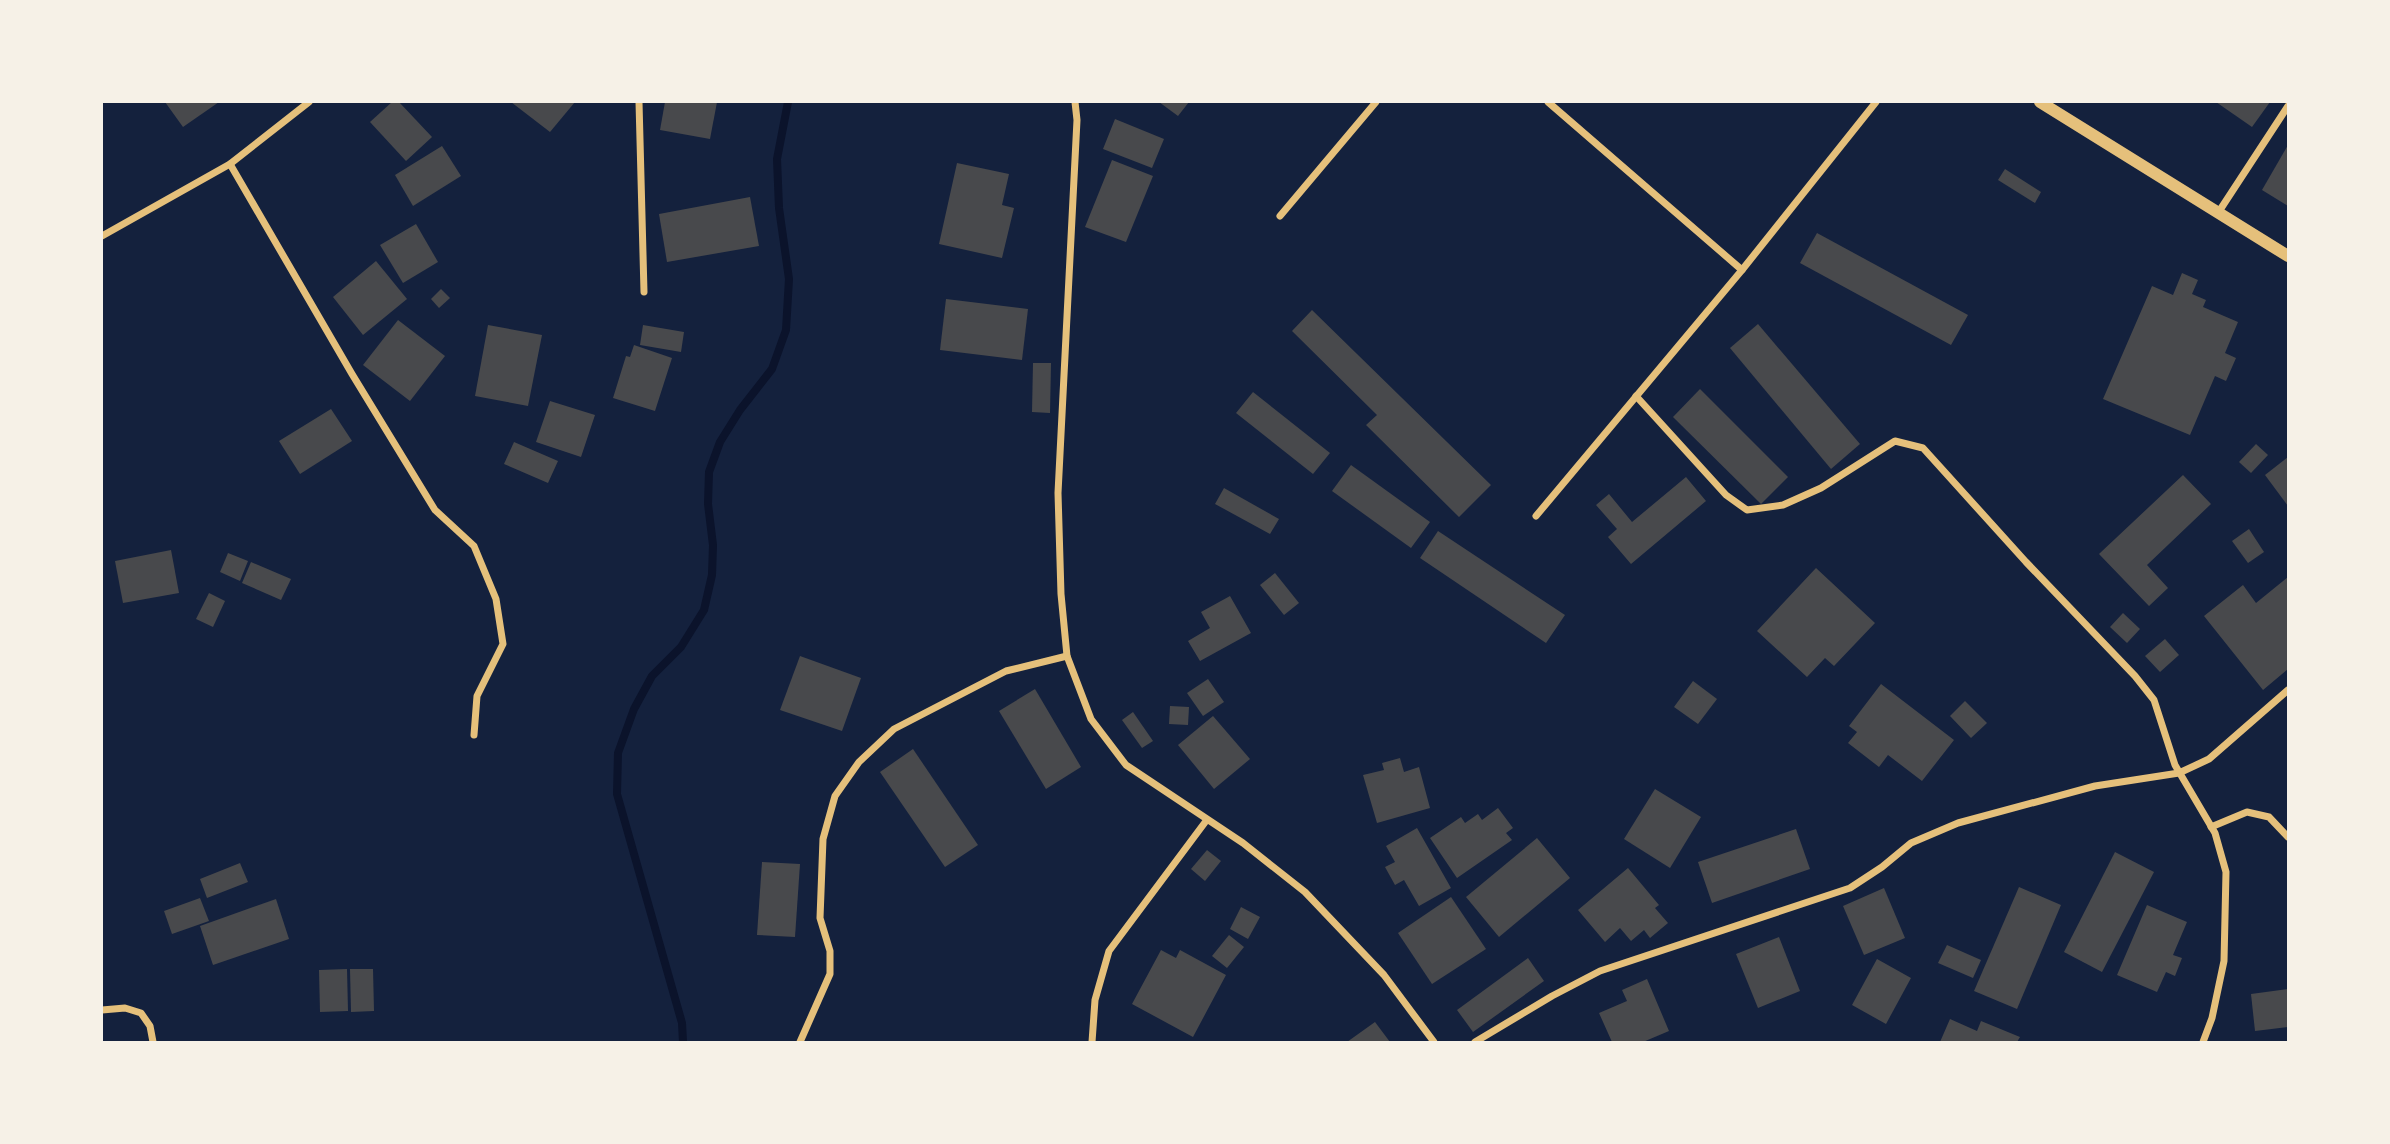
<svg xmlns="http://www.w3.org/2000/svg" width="2390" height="1144" font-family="Barlow,sans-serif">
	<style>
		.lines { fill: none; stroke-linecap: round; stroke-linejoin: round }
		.stream { stroke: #0b132b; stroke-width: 8 }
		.building { fill: #48494c }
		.minor { stroke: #e5c07b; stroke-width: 7 }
		.tertiary { stroke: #e5c07b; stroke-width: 12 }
	</style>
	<rect width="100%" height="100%" fill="#14213d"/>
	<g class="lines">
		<polyline class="stream" points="683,1042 682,1023 617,794 618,753 634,709 652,676 681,647 704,610 712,575 713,545 708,504 709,472 720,442 740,410 772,369 786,330 789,279 779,208 777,159 788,102"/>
	</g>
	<g class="building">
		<polygon points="165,102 219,102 183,127"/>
		<polygon points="392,102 399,102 432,137 406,161 370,122"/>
		<polygon points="511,102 575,102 550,132"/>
		<polygon points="665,102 717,102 710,139 660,130"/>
		<polygon points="1159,102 1189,102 1178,116"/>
		<polygon points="2216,102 2270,102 2252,127"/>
		<polygon points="1115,119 1164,139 1152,168 1103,149"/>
		<polygon points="2288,145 2288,206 2262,190"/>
		<polygon points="442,146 461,176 413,206 395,175"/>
		<polygon points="1112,160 1153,176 1126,242 1085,227"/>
		<polygon points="957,163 1009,174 1002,205 1014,208 1002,258 939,244"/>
		<polygon points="2005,169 2041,192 2035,203 1998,180"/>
		<polygon points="750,197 759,246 667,262 659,214"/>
		<polygon points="416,224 438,262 403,283 380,245"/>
		<polygon points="1817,233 1968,315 1951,345 1800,263"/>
		<polygon points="376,261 407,299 363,335 333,297"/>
		<polygon points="2182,273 2198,280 2192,294 2206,300 2203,307 2238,322 2225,353 2236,358 2226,381 2215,376 2190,435 2103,399 2152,286 2173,295"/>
		<polygon points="441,289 450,298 439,308 431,299"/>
		<polygon points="946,299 1028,309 1022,360 940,350"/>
		<polygon points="1312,310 1491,485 1459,517 1366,425 1377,415 1292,331"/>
		<polygon points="398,320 445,356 410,401 363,365"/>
		<polygon points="1758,324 1860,444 1831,469 1730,348"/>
		<polygon points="488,325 542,335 528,406 475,396"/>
		<polygon points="643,325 684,332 681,352 640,345"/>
		<polygon points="634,345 672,358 655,411 613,398 626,356 630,357"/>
		<polygon points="1033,363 1051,363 1050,413 1032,412"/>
		<polygon points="1700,389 1788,477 1761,504 1673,417"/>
		<polygon points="1253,392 1330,453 1313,474 1236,413"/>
		<polygon points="550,401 595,415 581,457 536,442"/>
		<polygon points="331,409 352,441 300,474 279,441"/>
		<polygon points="514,442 558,461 548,483 504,464"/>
		<polygon points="2256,444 2268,455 2251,473 2239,462"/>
		<polygon points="2288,457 2288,506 2265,475"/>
		<polygon points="1351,465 1430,522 1411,548 1332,491"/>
		<polygon points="2183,475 2211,504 2147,565 2168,588 2149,606 2099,554"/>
		<polygon points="1686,477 1706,501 1631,564 1608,537 1617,529 1596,505 1609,494 1632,522"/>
		<polygon points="1224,488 1279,519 1270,534 1215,504"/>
		<polygon points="2249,529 2264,552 2248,563 2232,541"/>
		<polygon points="1438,531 1565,615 1546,643 1420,558"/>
		<polygon points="171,550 179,593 123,603 115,561"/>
		<polygon points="228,553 248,561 240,581 220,572"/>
		<polygon points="251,562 291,579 281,600 242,583"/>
		<polygon points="1816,568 1875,623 1834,666 1825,658 1807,677 1757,631"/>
		<polygon points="1275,573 1299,603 1284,615 1260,585"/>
		<polygon points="2288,577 2288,669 2263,690 2204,616 2243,585 2256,603"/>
		<polygon points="209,593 225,601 213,627 196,619"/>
		<polygon points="1230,596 1251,633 1200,661 1188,641 1210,628 1201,612"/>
		<polygon points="2123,613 2140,629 2127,643 2110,627"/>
		<polygon points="2165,639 2179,655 2160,672 2145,656"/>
		<polygon points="800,656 861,678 842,731 780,710"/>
		<polygon points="1208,679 1224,702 1203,716 1187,693"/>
		<polygon points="1693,681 1717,699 1698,724 1674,707"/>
		<polygon points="1881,684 1954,740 1922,781 1888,755 1879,767 1848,743 1857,732 1849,726"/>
		<polygon points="1035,689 1081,767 1046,789 999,711"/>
		<polygon points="1965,701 1987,723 1971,738 1950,716"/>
		<polygon points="1170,706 1189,707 1188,725 1169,724"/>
		<polygon points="1133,712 1153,741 1142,748 1122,720"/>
		<polygon points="1213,716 1250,759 1214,789 1178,745"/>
		<polygon points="913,749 978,845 945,867 880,772"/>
		<polygon points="1400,758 1404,772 1419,767 1430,808 1377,823 1363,775 1384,770 1382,763"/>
		<polygon points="1655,789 1701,817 1670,868 1624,839"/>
		<polygon points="1498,808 1513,828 1506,833 1512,840 1457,878 1430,838 1461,817 1465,823 1478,814 1482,820"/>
		<polygon points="1417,828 1451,888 1419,906 1404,880 1395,885 1385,867 1395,862 1386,846"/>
		<polygon points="1796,829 1810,869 1712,903 1698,862"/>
		<polygon points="1537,838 1570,878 1499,937 1466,897"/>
		<polygon points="1207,850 1221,861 1205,881 1191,869"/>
		<polygon points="2115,852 2154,872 2102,972 2064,952"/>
		<polygon points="762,862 800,864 795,937 757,935"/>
		<polygon points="240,863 248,882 207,898 200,879"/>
		<polygon points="1628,868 1659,905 1655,908 1668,923 1650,938 1644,930 1631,941 1620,928 1605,942 1578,910"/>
		<polygon points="2019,887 2061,905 2017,1009 1974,991"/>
		<polygon points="1884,888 1905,938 1864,955 1843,906"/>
		<polygon points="1451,897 1486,949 1432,984 1398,933"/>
		<polygon points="200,898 209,921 172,934 164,911"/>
		<polygon points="276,899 289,939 213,965 200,926"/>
		<polygon points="2147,905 2187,922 2173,955 2182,958 2175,976 2166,972 2157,992 2117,975"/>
		<polygon points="1241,907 1260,917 1248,939 1230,929"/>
		<polygon points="1229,935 1244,947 1227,968 1212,956"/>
		<polygon points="1779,937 1800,991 1758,1008 1736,954"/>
		<polygon points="1947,945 1981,960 1973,978 1938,963"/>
		<polygon points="1161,950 1176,958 1180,950 1226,975 1193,1037 1132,1004"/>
		<polygon points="1528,958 1544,981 1473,1032 1457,1010"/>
		<polygon points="1877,959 1911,978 1886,1024 1852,1005"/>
		<polygon points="347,969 348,1011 320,1012 319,970"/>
		<polygon points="350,969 373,969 374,1011 351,1012"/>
		<polygon points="1647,979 1669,1031 1643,1042 1612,1042 1599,1013 1627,1001 1622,990"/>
		<polygon points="2288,989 2288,1027 2255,1031 2251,994"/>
		<polygon points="1950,1019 1977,1031 1981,1021 2020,1037 2017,1042 1940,1042"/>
		<polygon points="1375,1022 1390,1042 1347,1042"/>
	</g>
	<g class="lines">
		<g class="minor">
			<polyline points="639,102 644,292"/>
			<polyline points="1075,102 1077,120 1058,493 1061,594 1067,656 1091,719 1126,765 1243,843 1305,892 1384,975 1434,1042"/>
			<polyline points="1548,102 1742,270"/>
			<polyline points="230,164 352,374 435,510 474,546 496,599 503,644 477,696 474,735"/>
			<polyline points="2218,213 2288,106"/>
			<polyline points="1280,216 1376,102"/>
			<polyline points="102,236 230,164 309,102"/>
			<polyline points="1636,396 1726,495 1747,510 1783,505 1821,488 1895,441 1923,448 2026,562 2135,676 2154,700 2175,765 2215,833 2226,872 2224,961 2212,1018 2203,1042"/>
			<polyline points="1536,516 1742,270 1876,102"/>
			<polyline points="2211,827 2247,812 2269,817 2288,837"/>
			<polyline points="102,1010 125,1008 141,1013 150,1026 153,1042"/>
			<polyline points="800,1042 830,974 830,951 820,918 823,839 835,796 859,762 894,729 1006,671 1067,656"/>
			<polyline points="1092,1042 1095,1000 1109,951 1206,821"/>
			<polyline points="1475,1042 1552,996 1600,971 1850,888 1882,867 1911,843 1958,823 2095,786 2179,773 2209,759 2288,690"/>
		</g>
		<polyline class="tertiary" points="2040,102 2288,256"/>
	</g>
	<rect width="2390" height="1144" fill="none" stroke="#f6f1e7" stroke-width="206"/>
</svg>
